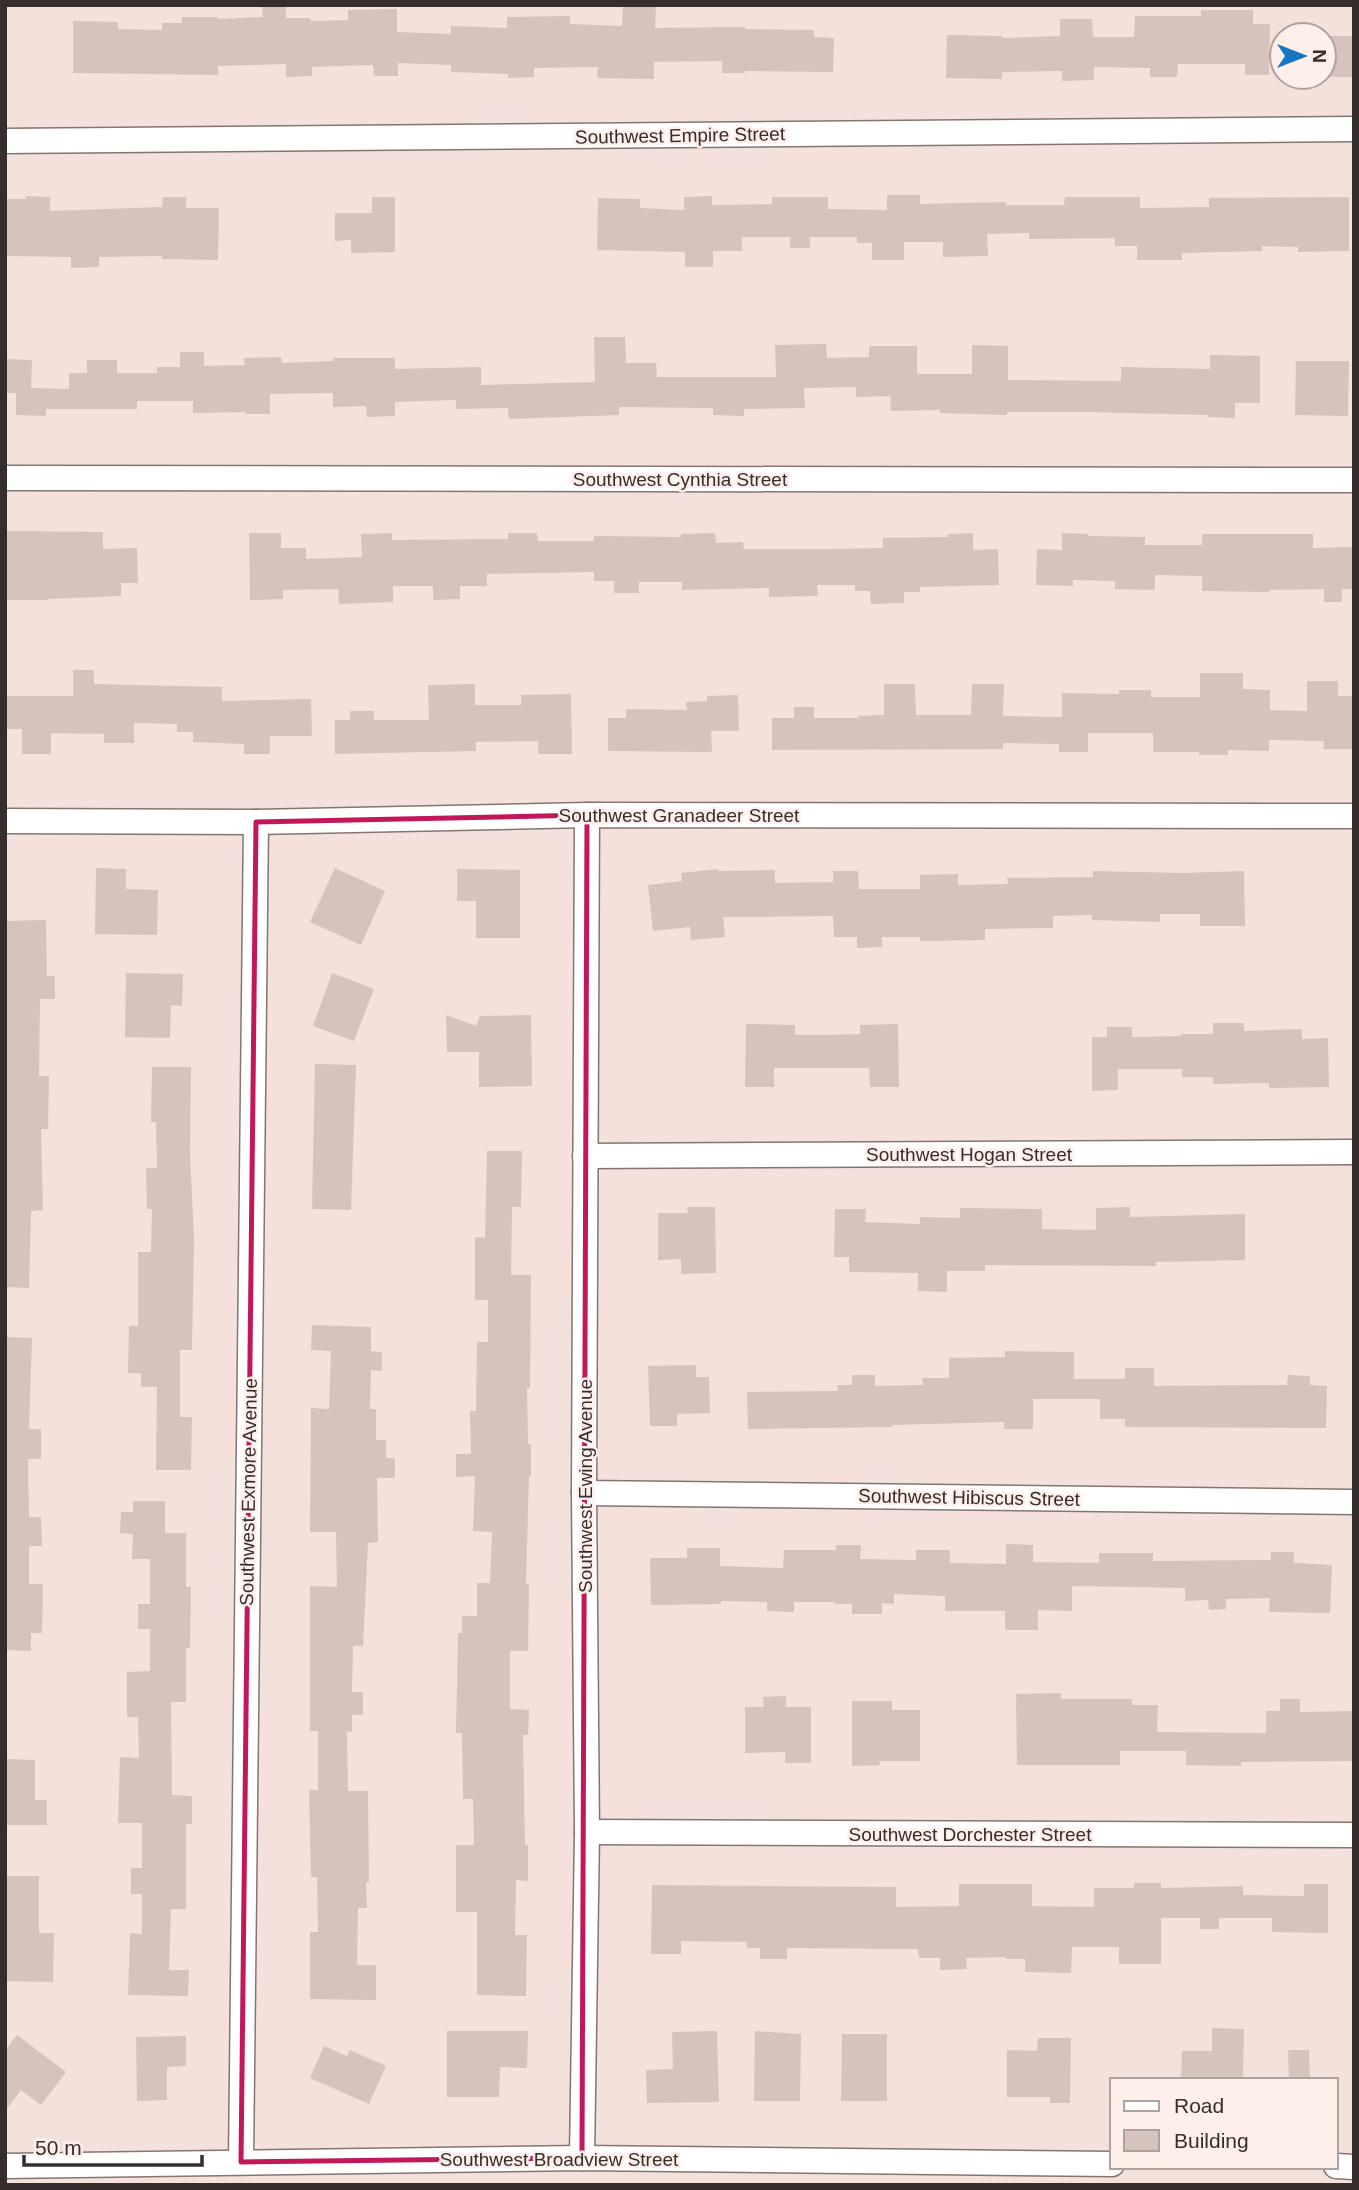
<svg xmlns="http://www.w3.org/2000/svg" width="1359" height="2190" font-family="Helvetica,sans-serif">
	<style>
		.building { fill: #d5c3bc }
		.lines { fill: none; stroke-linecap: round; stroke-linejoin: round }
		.minor-casing { stroke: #85756f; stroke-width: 27 }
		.minor { stroke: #fff; stroke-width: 24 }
		.marked { fill: none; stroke: #c2185b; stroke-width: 5; stroke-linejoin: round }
		.labels { text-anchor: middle; stroke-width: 5; stroke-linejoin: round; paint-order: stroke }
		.street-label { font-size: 19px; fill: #352e2c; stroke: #ffefea }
	</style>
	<rect width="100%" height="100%" fill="#f4e1db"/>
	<g class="building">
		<polygon points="623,5 656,6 655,28 745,27 745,29 814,30 814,37 834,38 833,72 745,71 745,73 722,73 722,61 654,62 654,79 597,78 598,67 534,68 534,77 508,78 508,74 451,72 451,65 398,63 398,76 374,76 373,65 312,67 312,76 286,77 286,64 218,66 218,75 73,73 73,21 118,22 118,29 162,30 162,23 182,23 182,17 218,17 218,19 263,17 262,7 286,6 286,18 310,18 311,21 348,20 348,10 397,9 397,32 451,34 451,26 507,28 507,17 570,16 570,24 622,26"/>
		<polygon points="1201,10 1253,10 1253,24 1270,24 1269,75 1245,75 1245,64 1178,64 1177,77 1150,77 1150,68 1094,67 1094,80 1062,81 1062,71 1002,72 1002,79 946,78 947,35 1002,36 1002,38 1060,36 1060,19 1092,19 1093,37 1134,37 1135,16 1201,16"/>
		<rect x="1324" y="36" width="29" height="41"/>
		<polygon points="887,195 920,195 920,204 1006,202 1006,205 1064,205 1065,197 1140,197 1140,208 1209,207 1209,198 1349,197 1349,251 1298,252 1298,247 1262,246 1262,251 1182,253 1182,260 1137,260 1137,246 1115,246 1115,238 1029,239 1029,233 987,234 988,256 943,257 943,242 904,242 904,260 872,260 872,243 857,243 857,237 810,237 810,248 790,248 790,237 742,237 742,251 713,251 713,267 685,267 685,252 597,250 598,198 640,199 640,208 684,210 684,197 712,196 712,205 772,204 772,197 828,197 828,209 887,210"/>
		<polygon points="26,196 50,197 50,211 162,207 163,197 186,197 186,208 219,208 218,260 162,259 162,256 99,257 99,267 71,268 71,257 5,256 5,199 26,199"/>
		<polygon points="372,197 395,197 395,252 351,253 351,240 335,241 335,213 372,213"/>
		<polygon points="594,337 625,337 626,363 656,363 657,377 776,377 775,345 826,344 827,358 869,357 869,346 917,346 917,374 972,374 972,345 1008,346 1008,380 1121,381 1121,367 1210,369 1210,355 1260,356 1260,403 1235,403 1235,418 1208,417 1208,415 1089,412 1007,412 1007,415 940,413 940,410 891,411 890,396 856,397 856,387 804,388 805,408 744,409 744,416 713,415 713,408 619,407 619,415 509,419 508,408 456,409 456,400 395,402 395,416 367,417 366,406 333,407 333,393 270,394 270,414 246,414 246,412 193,413 193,401 137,401 137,409 46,409 46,416 16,415 16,393 5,393 5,359 32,360 31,388 69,389 69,373 87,373 87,360 117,360 117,373 157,373 157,367 180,367 180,352 204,352 204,366 245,365 244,358 281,357 282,363 333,361 333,358 395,358 395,369 481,367 481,385 595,382"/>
		<polygon points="1296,361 1349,361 1348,416 1295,415"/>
		<polygon points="5,531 103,532 103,549 137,548 138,583 121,583 121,596 48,599 48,600 5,600"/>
		<polygon points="249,533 281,533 281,548 306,548 306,559 362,557 361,534 392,533 392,540 508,539 508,533 537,533 538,541 594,541 594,536 681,537 681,534 715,533 716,543 743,542 744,549 832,549 883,548 883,538 948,537 948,534 973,533 973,550 998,549 999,585 920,587 920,592 904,592 904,603 871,604 870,591 855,591 855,585 817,585 818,596 769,597 769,588 682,590 682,582 639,582 639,593 614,593 614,581 594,581 594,572 487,574 487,586 460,586 460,599 433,600 433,586 393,586 393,602 339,604 338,589 283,590 283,599 250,600"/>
		<polygon points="1062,533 1088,534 1088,536 1145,537 1145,545 1202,545 1202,534 1313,534 1313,548 1354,547 1354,589 1342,589 1342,602 1324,602 1324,589 1269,590 1269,592 1202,591 1202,576 1155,575 1155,590 1115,589 1115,581 1073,580 1073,586 1036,585 1037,549 1062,550"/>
		<polygon points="73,670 94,670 94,684 222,687 222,701 311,699 312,736 270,736 270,754 244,754 244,744 193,742 193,732 177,732 177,724 134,723 134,743 104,743 104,734 51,733 51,754 22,754 22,729 5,729 5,696 73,696"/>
		<polygon points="1200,673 1243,673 1243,689 1270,690 1270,710 1307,711 1307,681 1338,681 1338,696 1354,696 1354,749 1323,749 1324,741 1269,740 1269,751 1228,750 1228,755 1199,755 1199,752 1153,752 1153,733 1088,733 1088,752 1059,752 1059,744 1003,743 1003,749 772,750 772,718 794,718 794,707 814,707 814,718 858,718 858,716 884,715 884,684 915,684 916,715 971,715 972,684 1004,684 1003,716 1062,717 1062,693 1119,694 1119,690 1151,690 1151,697 1200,697"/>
		<polygon points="475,684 475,705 521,705 521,695 571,694 572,754 538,754 538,741 476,742 476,751 335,754 335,720 350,720 350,711 374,711 374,720 429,720 428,685"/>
		<polygon points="738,695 739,731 711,731 712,752 608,751 608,718 626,718 626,709 687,710 686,702 707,701 707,696"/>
		<polygon points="96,868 126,869 126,889 158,890 157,935 95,934"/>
		<polygon points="335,868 385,891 361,945 310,922"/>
		<polygon points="457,869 520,870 520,938 476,938 476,901 457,901"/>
		<polygon points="718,869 718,871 775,870 775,883 833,882 833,871 858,871 859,889 920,889 920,875 958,874 958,885 1008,884 1007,878 1093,877 1093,871 1182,873 1244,871 1245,926 1200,926 1200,914 1160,914 1160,922 1092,920 1092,915 1053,916 1053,928 985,929 985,940 920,941 920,937 882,937 882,947 857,948 857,937 834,937 833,916 723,917 725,937 691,940 690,927 653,931 648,885 682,881 681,873"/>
		<polygon points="46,920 47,976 55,976 55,999 40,999 39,1076 49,1076 48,1129 41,1129 43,1210 31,1211 29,1288 5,1287 5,921"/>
		<polygon points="126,973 183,974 182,1006 171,1005 170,1038 125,1037"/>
		<polygon points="332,973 374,989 354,1041 313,1026"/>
		<polygon points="446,1015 476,1026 480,1016 531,1015 532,1086 479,1087 479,1052 447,1052"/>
		<polygon points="1213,1023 1244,1023 1244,1031 1302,1029 1302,1039 1328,1038 1329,1087 1269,1088 1269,1083 1213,1084 1213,1077 1182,1077 1182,1069 1118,1069 1118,1090 1092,1091 1092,1037 1107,1037 1107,1027 1132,1027 1132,1037 1181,1036 1181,1034 1213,1034"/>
		<polygon points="746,1024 795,1025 795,1035 828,1035 860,1034 860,1025 898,1024 899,1087 870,1087 869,1068 774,1068 774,1087 745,1087"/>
		<polygon points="315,1064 356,1065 351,1210 312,1209"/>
		<polygon points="152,1067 191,1067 190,1153 194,1240 192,1350 180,1350 180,1417 192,1417 191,1470 156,1470 157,1387 141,1387 141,1373 128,1373 129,1326 138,1326 138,1252 151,1252 152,1209 147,1209 146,1168 157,1168 156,1122 151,1122"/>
		<polygon points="487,1151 522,1151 521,1207 512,1207 511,1275 531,1275 530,1388 527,1388 528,1444 531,1444 531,1476 529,1476 526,1584 529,1584 528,1651 510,1651 510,1709 529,1710 528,1735 523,1735 525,1845 528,1845 528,1881 516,1880 515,1935 527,1935 526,1996 477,1995 477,1912 456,1912 456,1845 474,1845 473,1799 463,1799 462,1733 456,1733 458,1633 462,1633 462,1616 477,1616 477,1583 490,1583 492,1532 473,1531 475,1476 456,1477 456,1454 471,1454 470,1411 476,1411 477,1342 488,1342 488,1300 475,1300 475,1237 485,1238"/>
		<polygon points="687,1207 715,1207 716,1273 681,1274 681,1259 658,1260 658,1213 688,1213"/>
		<polygon points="1130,1207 1130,1217 1245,1214 1245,1260 1156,1262 1156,1266 985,1265 985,1271 947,1271 947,1292 918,1291 918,1273 849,1272 849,1257 834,1257 835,1209 866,1209 865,1222 920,1224 920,1217 960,1218 960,1208 1042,1209 1042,1229 1096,1230 1096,1208"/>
		<polygon points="312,1325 371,1327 371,1351 382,1352 382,1371 371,1370 370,1409 376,1409 376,1440 386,1440 386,1458 395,1458 395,1478 377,1478 378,1542 368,1543 363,1646 353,1646 352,1692 363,1692 363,1715 352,1715 352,1732 347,1731 348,1791 368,1791 369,1882 366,1882 367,1908 358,1908 357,1965 376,1965 376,2000 310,1999 310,1932 318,1932 317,1877 311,1877 309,1790 318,1790 318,1731 310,1731 310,1586 337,1587 336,1532 310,1532 311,1408 329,1409 331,1351 311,1350"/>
		<polygon points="5,1337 32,1338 29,1429 41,1429 41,1459 28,1459 29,1517 41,1517 42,1546 29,1546 29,1584 43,1584 42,1633 31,1633 31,1651 5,1650"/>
		<polygon points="1005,1351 1074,1352 1074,1379 1125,1379 1125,1368 1154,1368 1154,1386 1287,1385 1288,1375 1310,1376 1310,1385 1327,1386 1326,1428 1125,1427 1125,1419 1100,1419 1100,1399 1033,1399 1033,1429 1004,1429 1004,1422 892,1425 892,1427 748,1429 747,1392 838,1391 837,1385 852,1385 852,1375 875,1375 875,1386 923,1385 922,1378 949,1378 949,1358 1005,1357"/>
		<polygon points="696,1365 696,1377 709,1377 710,1413 677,1414 677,1426 650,1426 648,1366"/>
		<polygon points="133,1501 165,1501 165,1533 186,1533 186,1587 191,1587 190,1648 186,1648 186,1702 171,1702 172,1795 192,1796 192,1824 186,1824 186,1909 171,1909 169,1970 189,1970 188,1996 128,1995 130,1933 142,1934 142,1894 131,1894 131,1868 142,1868 142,1823 118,1823 120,1757 139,1758 138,1717 127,1717 127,1672 150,1671 150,1629 138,1629 138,1604 150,1604 150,1559 132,1559 133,1534 120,1533 121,1512 133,1512"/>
		<polygon points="1006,1544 1033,1545 1033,1562 1099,1563 1099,1553 1153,1553 1153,1561 1271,1560 1271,1552 1294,1552 1294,1563 1332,1565 1330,1613 1269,1612 1270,1598 1226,1599 1226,1609 1209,1610 1208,1600 1185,1601 1185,1588 1072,1586 1072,1611 1038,1610 1038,1630 1005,1630 1005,1611 945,1611 945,1596 894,1594 894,1604 882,1603 882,1614 852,1614 852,1604 835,1604 835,1602 794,1602 794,1612 767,1611 767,1602 721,1601 721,1604 651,1605 650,1558 687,1558 687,1548 720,1548 720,1566 783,1568 784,1550 836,1550 836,1545 861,1545 860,1559 916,1560 916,1550 950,1550 950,1563 1006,1564"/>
		<polygon points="1061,1693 1061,1699 1132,1699 1132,1705 1158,1705 1157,1732 1266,1733 1266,1711 1280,1711 1280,1699 1300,1699 1300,1712 1354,1711 1354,1761 1241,1762 1241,1766 1186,1765 1186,1751 1120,1751 1120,1765 1017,1765 1016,1694"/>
		<polygon points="786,1696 786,1707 811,1707 811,1763 785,1763 785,1752 745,1753 745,1707 764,1707 763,1697"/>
		<polygon points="852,1701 892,1701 892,1710 920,1710 920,1761 879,1761 880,1765 852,1766"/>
		<polygon points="5,1759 35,1760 35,1800 47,1800 47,1825 5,1825"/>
		<polygon points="5,1876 39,1876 39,1933 54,1933 53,1982 5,1981"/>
		<polygon points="1134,1883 1161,1883 1161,1888 1243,1886 1243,1895 1304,1896 1304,1884 1328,1884 1328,1933 1272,1932 1272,1918 1219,1918 1219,1929 1200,1929 1200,1918 1161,1918 1161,1964 1119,1964 1119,1947 1072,1947 1071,1973 1025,1972 1025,1959 1006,1959 1006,1957 966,1958 967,1969 940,1970 940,1958 919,1958 918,1949 787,1948 787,1959 760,1959 760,1948 747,1948 747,1942 681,1941 681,1954 651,1954 652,1885 896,1887 896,1907 959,1906 959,1884 1032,1884 1032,1906 1094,1907 1094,1888 1134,1888"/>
		<polygon points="1212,2028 1244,2029 1243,2080 1181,2080 1182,2051 1212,2051"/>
		<polygon points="447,2031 528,2031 527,2068 500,2067 499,2097 447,2097"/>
		<polygon points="717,2031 719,2102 647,2103 646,2070 673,2069 672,2032"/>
		<polygon points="755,2031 801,2034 800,2101 754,2101"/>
		<polygon points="842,2034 887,2034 887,2101 841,2101"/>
		<polygon points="17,2035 66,2072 41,2105 21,2090 5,2111 5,2051"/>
		<polygon points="186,2036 186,2066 167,2067 167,2100 137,2101 136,2037"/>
		<polygon points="1038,2038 1071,2038 1070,2103 1050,2103 1050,2097 1007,2097 1007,2050 1037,2051"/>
		<polygon points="324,2046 347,2056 350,2050 386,2066 369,2104 310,2078"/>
		<polygon points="1288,2050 1309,2050 1310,2080 1289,2080"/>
	</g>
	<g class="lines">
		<g class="minor-casing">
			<g id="minor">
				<polyline points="5,141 1354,129"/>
				<polyline points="5,478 1354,480"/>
				<polyline points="5,821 256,822 587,815 1354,816"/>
				<polyline points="585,1156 1354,1152"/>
				<polyline points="584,1493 1354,1502"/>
				<polyline points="587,1832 1354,1835"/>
				<polyline points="582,2158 587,1832 584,1493 587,815"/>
				<polyline points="241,2162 256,822"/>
				<polyline points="5,2166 582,2158 1112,2164"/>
				<polyline points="1336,2166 1354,2167"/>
			</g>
		</g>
		<use href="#minor" class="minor"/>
	</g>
	<path class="marked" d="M587,815L582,2158L241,2162L256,822Z"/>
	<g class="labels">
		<g class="street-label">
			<text transform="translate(680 135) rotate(-1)" y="7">Southwest Empire Street</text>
			<text x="680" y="486">Southwest Cynthia Street</text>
			<text x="679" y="822">Southwest Granadeer Street</text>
			<text x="969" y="1161">Southwest Hogan Street</text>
			<text transform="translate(585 1486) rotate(-90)" y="7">Southwest Ewing Avenue</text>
			<text transform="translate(248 1492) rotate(-89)" y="7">Southwest Exmore Avenue</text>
			<text transform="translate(969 1497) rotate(1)" y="7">Southwest Hibiscus Street</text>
			<text x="970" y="1841">Southwest Dorchester Street</text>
			<text x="559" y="2166">Southwest Broadview Street</text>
		</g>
	</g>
	<rect width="1359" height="2190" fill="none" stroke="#352e2c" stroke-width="14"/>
	<rect x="1110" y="2078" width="228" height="91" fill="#ffefea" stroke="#aea29e" stroke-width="2"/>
	<rect x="1124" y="2101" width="35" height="10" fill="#ffffff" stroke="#aea29e" stroke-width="2"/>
	<text x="1174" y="2113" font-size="21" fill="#352e2c">Road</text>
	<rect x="1124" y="2130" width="35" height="21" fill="#d5c3bc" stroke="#aea29e" stroke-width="2"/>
	<text x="1174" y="2148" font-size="21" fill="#352e2c">Building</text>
	<g transform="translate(1303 56) rotate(90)"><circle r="33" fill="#ffefea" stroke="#aea29e" stroke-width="2"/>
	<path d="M0-5L12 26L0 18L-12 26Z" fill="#1676c2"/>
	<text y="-10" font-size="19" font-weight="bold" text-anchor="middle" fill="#352e2c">N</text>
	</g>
	<path d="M24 2155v10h178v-10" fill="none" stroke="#352e2c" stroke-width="3.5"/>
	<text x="35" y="2155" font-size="21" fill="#352e2c" stroke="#ffefea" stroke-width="5" paint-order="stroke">50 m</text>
</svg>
